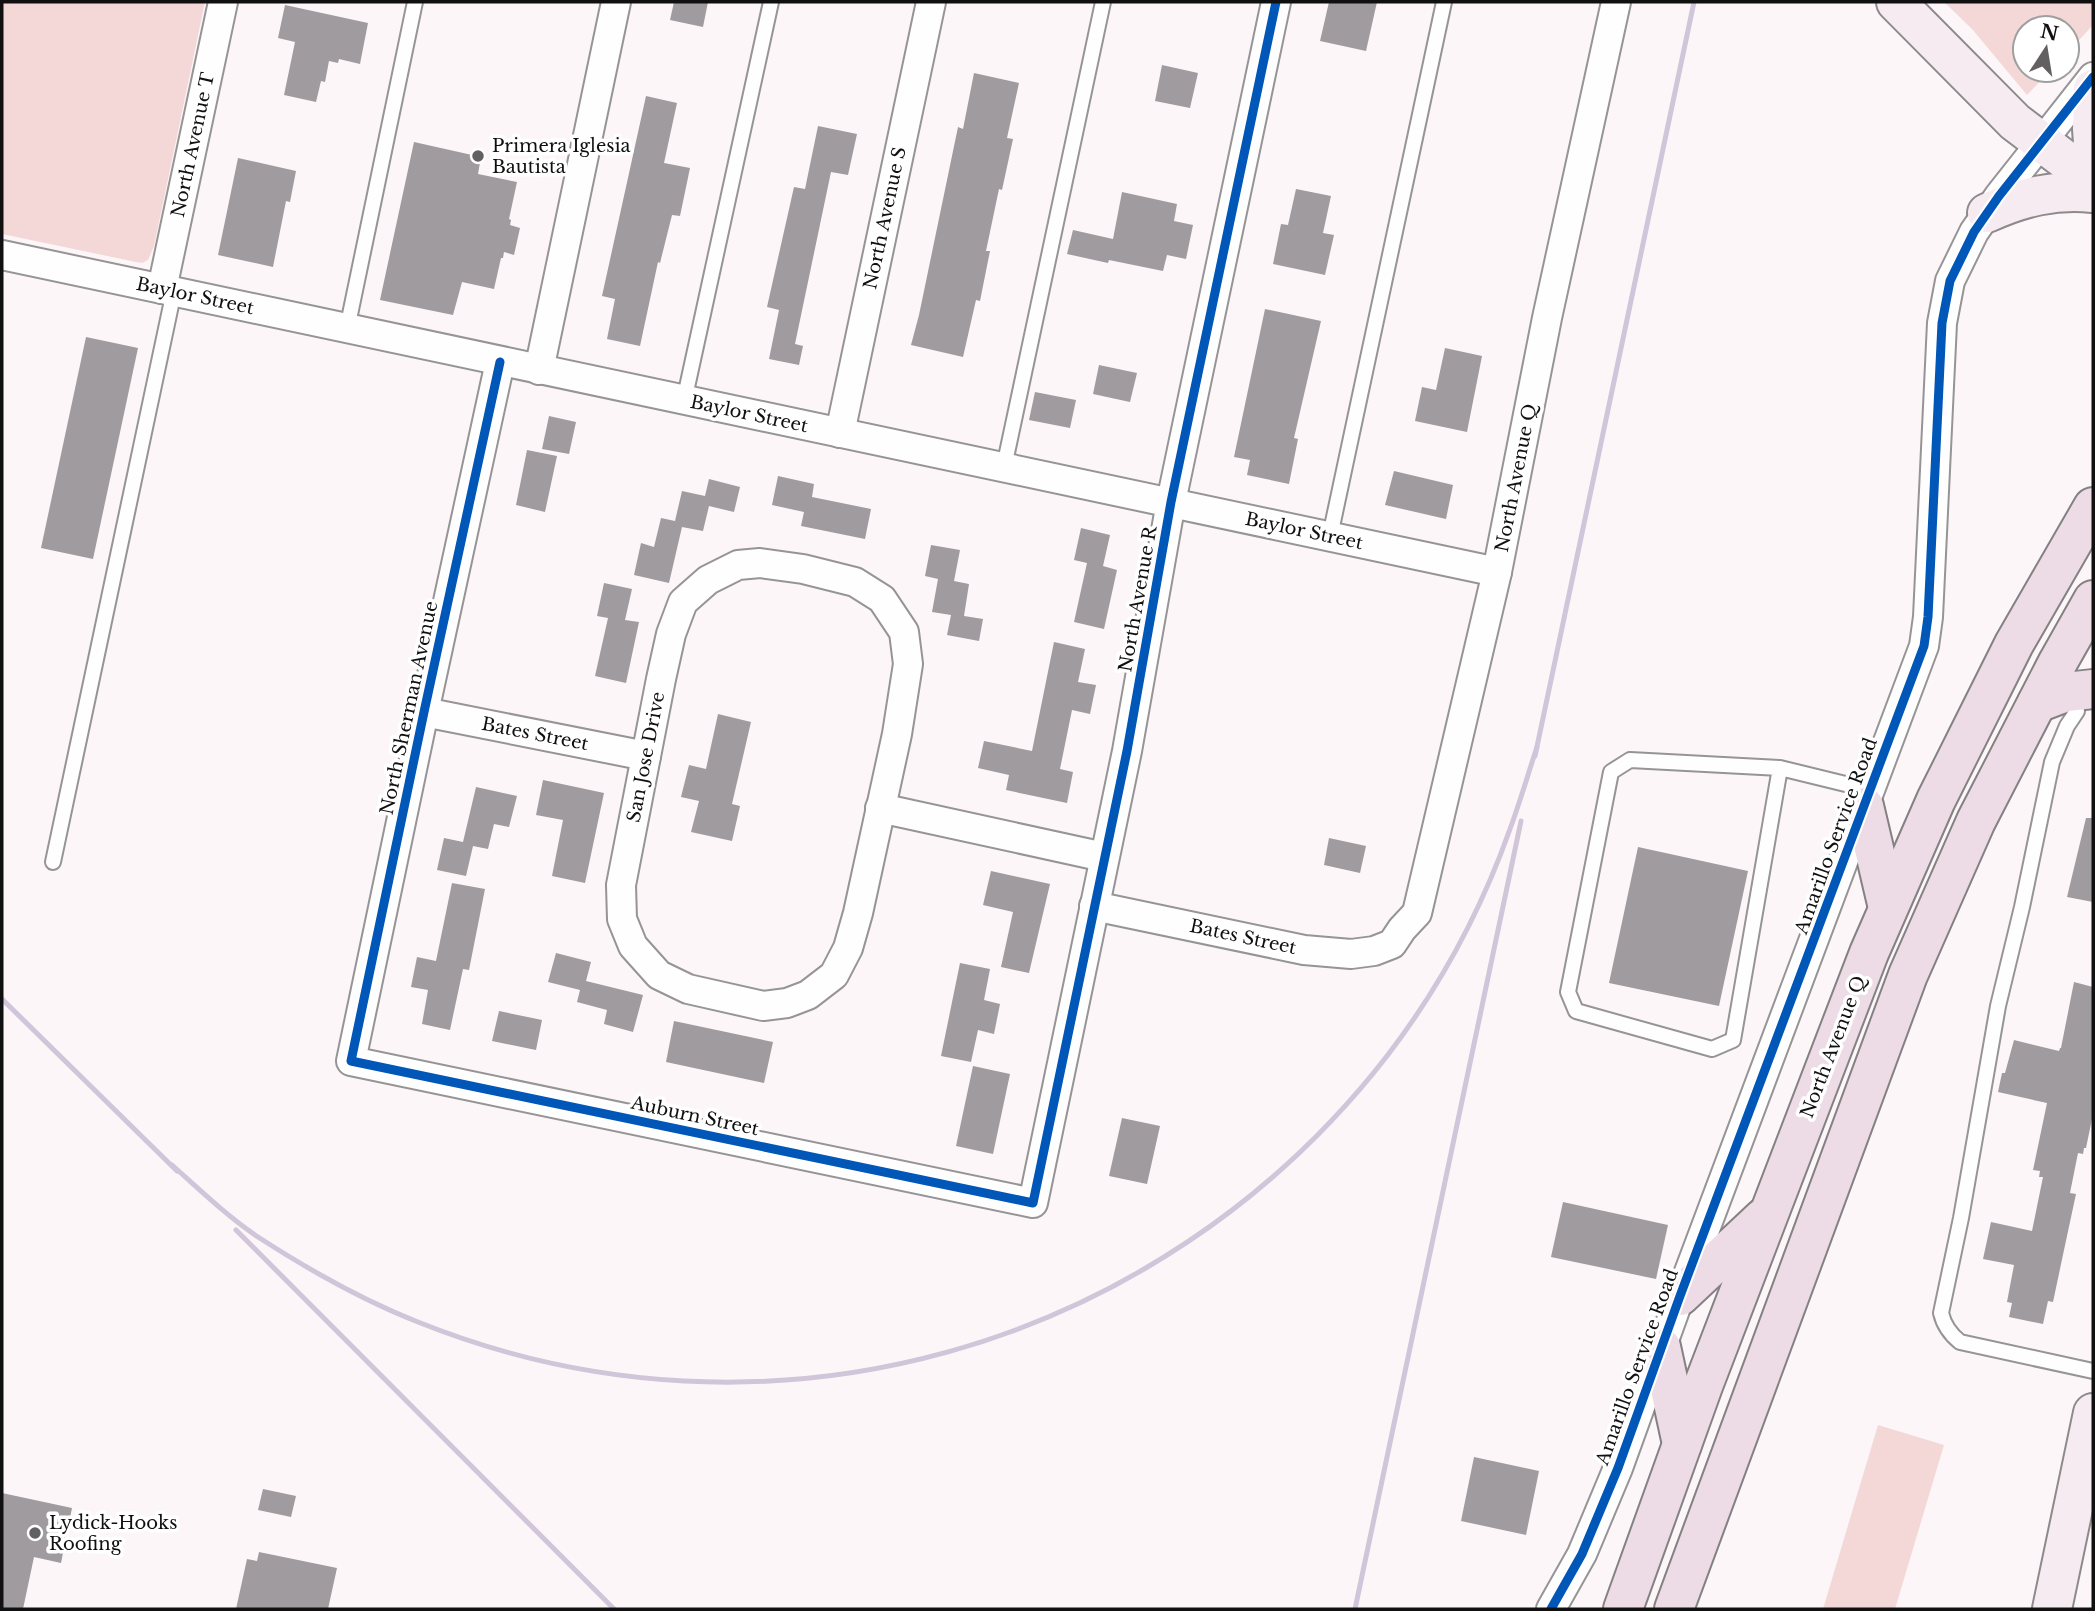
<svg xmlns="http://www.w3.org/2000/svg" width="2095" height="1611" font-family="'Libre Baskerville',serif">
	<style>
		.green { fill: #f3d8d7 }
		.building { fill: #a09b9f }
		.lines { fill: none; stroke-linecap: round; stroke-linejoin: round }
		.lane-casing { stroke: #969495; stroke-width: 18 }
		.street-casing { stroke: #969495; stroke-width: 32 }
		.secondary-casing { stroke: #8d8a8c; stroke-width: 42 }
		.primary-casing { stroke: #848182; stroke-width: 42 }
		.lane { stroke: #fffefe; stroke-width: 14 }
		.street { stroke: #fffefe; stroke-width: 28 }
		.secondary { stroke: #f6ebf0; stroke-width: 38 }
		.primary { stroke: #eddbe6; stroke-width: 38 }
		.rail { stroke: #d1c5d9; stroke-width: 5 }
		.cycleway-casing { stroke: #fff; stroke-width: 13 }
		.cycleway { stroke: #0057b8; stroke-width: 9 }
		.poi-dot { fill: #636062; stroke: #fff; stroke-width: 2.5 }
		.labels { text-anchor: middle; stroke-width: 7; stroke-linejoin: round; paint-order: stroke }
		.street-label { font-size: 18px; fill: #101010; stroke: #fff }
		.poi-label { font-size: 18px; fill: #101010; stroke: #fff; text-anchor: start }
	</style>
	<rect width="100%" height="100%" fill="#fcf6f9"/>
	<g class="green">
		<polygon points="2,2 205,2 154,246 148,260 142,263 136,262 2,234"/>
		<polygon points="1944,2 2093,2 2093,25 2067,53 2067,28 2025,28 2025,70 2051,70 2027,95 1972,29"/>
		<polygon points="1878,1425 1944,1445 1895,1609 1823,1609"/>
	</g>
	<g class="building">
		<polygon points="674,2 708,2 703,27 670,20"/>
		<polygon points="1329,2 1377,2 1366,51 1320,41"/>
		<polygon points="285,5 368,23 360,64 339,59 338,63 329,61 325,82 321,81 316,102 284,95 295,42 278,38"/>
		<polygon points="1162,65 1198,73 1190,108 1155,101"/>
		<polygon points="974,73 1019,83 1007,138 1013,139 1002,190 999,189 986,251 990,251 980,301 976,300 963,357 911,345 919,315 958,127 963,129"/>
		<polygon points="646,96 677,103 664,163 690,168 680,216 672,215 660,263 658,262 640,346 607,339 615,299 602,296"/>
		<polygon points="818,126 857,134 848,175 831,172 795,344 803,346 799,365 769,359 779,310 767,307 794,187 805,189"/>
		<polygon points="414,142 481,157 478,174 517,182 509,219 511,220 510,225 520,228 514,255 504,252 503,258 501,258 494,289 462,282 453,315 380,300"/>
		<polygon points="238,158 296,171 290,202 286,201 273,267 218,255"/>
		<polygon points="1296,189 1331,196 1323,233 1334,235 1325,275 1273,264 1281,224 1288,225"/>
		<polygon points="1122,192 1177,204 1174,221 1193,225 1186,259 1167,255 1163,271 1109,260 1108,263 1067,254 1073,230 1113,239"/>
		<polygon points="1265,309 1321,321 1294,438 1298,439 1289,484 1247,475 1250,460 1234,457"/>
		<polygon points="86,337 138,348 93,559 41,548"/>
		<polygon points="1445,348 1482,356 1467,432 1415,421 1422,387 1436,390"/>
		<polygon points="1099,365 1137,373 1130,402 1093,394"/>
		<polygon points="1035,392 1076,400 1070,428 1029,420"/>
		<polygon points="549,416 576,422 569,454 542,449"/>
		<polygon points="527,450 557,456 545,512 516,505"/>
		<polygon points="1394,471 1453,485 1446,519 1385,505"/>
		<polygon points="778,476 814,484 812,497 871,509 865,539 801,526 804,512 772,505"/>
		<polygon points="709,479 740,487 734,512 709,506 703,531 682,527 669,583 634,575 641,543 654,547 661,518 675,521 682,491 705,496"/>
		<polygon points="1081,528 1110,535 1103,566 1117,570 1104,629 1074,622 1087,563 1074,560"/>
		<polygon points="931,545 960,550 954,581 969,584 964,616 983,619 979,641 947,635 951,615 932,612 938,579 925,576"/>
		<polygon points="604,583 632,589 625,620 639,622 626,683 595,676 608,618 597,616"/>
		<polygon points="1054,642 1085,649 1078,682 1096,685 1090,714 1072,710 1060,769 1073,772 1067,803 1006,790 1009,775 978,768 984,741 1032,751"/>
		<polygon points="718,714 751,722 732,804 740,806 732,841 691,832 699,801 681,797 689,765 706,769"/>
		<polygon points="543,780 604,793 585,883 552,876 563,820 536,815"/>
		<polygon points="476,787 517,796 509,827 494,824 488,849 473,846 466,876 437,870 444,838 463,842"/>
		<polygon points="2086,818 2093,818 2093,902 2067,897"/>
		<polygon points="1329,838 1366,846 1360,873 1324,865"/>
		<polygon points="1638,847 1748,871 1719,1006 1609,983"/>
		<polygon points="991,871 1050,884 1029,973 1001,967 1013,912 983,905"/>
		<polygon points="452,883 485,889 469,970 463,969 450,1030 422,1024 428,990 411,987 417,957 436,961"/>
		<polygon points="556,953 591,962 586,981 643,995 633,1032 604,1024 607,1010 577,1002 580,990 548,982"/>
		<polygon points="960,963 990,969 984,1000 1000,1004 994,1034 978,1030 971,1062 941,1056"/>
		<polygon points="2074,982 2093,987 2093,1114 2086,1148 2084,1148 2083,1154 2078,1153 2070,1193 2076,1194 2064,1250 2053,1302 2048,1301 2043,1324 2009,1317 2012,1303 2007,1302 2014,1265 1983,1259 1991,1222 2032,1231 2043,1177 2039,1177 2040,1171 2033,1170 2047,1103 1998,1092 2002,1073 2005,1073 2014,1040 2059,1051 2060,1048 2061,1048"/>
		<polygon points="499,1011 542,1020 536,1050 492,1041"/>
		<polygon points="674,1021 773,1042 764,1083 666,1062"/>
		<polygon points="973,1066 1010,1074 993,1154 956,1146"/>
		<polygon points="1122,1118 1160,1126 1147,1184 1109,1176"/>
		<polygon points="1563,1202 1668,1225 1656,1279 1551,1257"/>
		<polygon points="1474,1457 1539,1471 1526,1535 1461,1521"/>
		<polygon points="263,1489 296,1496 291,1517 258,1510"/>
		<polygon points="2,1493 72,1508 61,1563 34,1557 23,1609 2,1609"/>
		<polygon points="259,1552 337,1568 328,1609 236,1609 247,1559 257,1561"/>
	</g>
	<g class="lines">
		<g class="lane-casing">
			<g id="lane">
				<polyline points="347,329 415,2"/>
				<polyline points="684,401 771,2"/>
				<polyline points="1004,467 1103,2"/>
				<polyline points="1330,536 1444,2"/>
				<path d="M2077,711L2067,726L2052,762L2022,907L1998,1006L1961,1218L1941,1313C1944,1326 1950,1334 1960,1342L2093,1371"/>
				<polyline points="1780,768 1733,1040 1712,1049 1576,1011 1568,992 1611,772 1630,760 1780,768 1870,790"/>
				<polyline points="53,862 174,291"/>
			</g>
		</g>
		<g class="street-casing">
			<g id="street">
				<polyline points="2,255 1497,572"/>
				<polyline points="162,289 223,2"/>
				<polyline points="500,362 424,712 351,1061 1033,1203 1127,751 1171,502 1276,2"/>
				<polyline points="539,370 616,2"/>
				<polyline points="840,433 931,2"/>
				<polygon points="760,563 803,569 855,582 882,599 904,632 908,664 897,734 858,913 848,948 834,975 808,995 787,1003 763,1006 688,989 659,975 633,946 622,919 621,885 661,679 671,634 683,602 708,580 738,565"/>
				<polyline points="424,712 646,756"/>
				<polyline points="880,808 1104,857"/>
				<polyline points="1094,906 1304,950 1351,954 1374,951 1392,944 1402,929 1417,913 1497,572 1547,318 1616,2"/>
				<polyline points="1551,1609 1582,1554 1618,1468 1680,1296 1924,646 1928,617 1942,323 1950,281 1974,232 1999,196 2093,77"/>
			</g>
		</g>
		<g class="secondary-casing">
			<g id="secondary">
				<polyline points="1896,2 2015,122 2093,181"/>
				<polyline points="2093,89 2092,129 2093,143"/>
				<path d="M1987,213C2022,197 2055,189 2093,193"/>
				<polyline points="2052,1609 2093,1413"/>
			</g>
		</g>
		<g class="primary-casing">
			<g id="primary">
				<polyline points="2037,703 2066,692 2093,689"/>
				<polyline points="1864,806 1888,908"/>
				<polyline points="1680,1296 1763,1218"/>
				<polyline points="1661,1347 1682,1444"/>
				<polyline points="1623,1609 1703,1386 1869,953 1936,800 2014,644 2093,507"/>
				<polyline points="1674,1609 1908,975 1976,821 2058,662 2093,600"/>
			</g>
		</g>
		<use href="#lane" class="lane"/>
		<use href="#street" class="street"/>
		<use href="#secondary" class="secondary"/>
		<use href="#primary" class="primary"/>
		<g class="rail">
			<polyline points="1535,756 1694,2"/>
			<polyline points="2,999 177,1171"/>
			<path d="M172,1165C200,1190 227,1216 258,1237C309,1270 362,1300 418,1322C766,1462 1158,1351 1387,1056C1440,987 1481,911 1510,829C1520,802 1528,774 1537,747"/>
			<polyline points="236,1230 614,1609"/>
			<polyline points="1355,1609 1521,821"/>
		</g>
		<g class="cycleway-casing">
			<g id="cycleway">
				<polyline points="500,362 424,712 351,1061 1033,1203 1127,751 1171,502 1276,2"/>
				<polyline points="1551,1609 1582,1554 1618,1468 1680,1296 1924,646 1928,617 1942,323 1950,281 1974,232 1999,196 2093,77"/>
			</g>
		</g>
		<use href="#cycleway" class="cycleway"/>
	</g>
	<g class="poi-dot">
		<circle cx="478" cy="156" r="7"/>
		<circle cx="35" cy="1533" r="7"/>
	</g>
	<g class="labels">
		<g class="street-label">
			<text transform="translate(193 145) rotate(-78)" y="6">North Avenue T</text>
			<text transform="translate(885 218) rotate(-78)" y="6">North Avenue S</text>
			<text transform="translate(195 296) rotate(12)" y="6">Baylor Street</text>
			<text transform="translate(749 414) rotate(12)" y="6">Baylor Street</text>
			<text transform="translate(1516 478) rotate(-79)" y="6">North Avenue Q</text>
			<text transform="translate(1304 531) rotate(12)" y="6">Baylor Street</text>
			<text transform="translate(1138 599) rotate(-80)" y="6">North Avenue R</text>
			<text transform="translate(409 708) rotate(-78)" y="6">North Sherman Avenue</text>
			<text transform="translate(535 734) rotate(11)" y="6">Bates Street</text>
			<text transform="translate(646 757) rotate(-79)" y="6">San Jose Drive</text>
			<text transform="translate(1836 836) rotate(-70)" y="6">Amarillo Service Road</text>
			<text transform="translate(1243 937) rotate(12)" y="6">Bates Street</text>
			<text transform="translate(1833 1047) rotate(-69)" y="6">North Avenue Q</text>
			<text transform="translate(695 1116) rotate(12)" y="6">Auburn Street</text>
			<text transform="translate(1637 1367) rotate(-70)" y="6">Amarillo Service Road</text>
		</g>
		<g class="poi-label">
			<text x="492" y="152">Primera Iglesia<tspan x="492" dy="21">Bautista</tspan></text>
			<text x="49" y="1529">Lydick-Hooks<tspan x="49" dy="21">Roofing</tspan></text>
		</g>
	</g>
	<rect width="2095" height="1611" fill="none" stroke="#101010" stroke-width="7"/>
	<g transform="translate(2046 49) rotate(12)"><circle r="33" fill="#ffffff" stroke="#9f9f9f" stroke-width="2"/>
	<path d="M0-5L12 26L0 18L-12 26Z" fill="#636062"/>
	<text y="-10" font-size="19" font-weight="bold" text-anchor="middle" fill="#101010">N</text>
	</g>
</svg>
